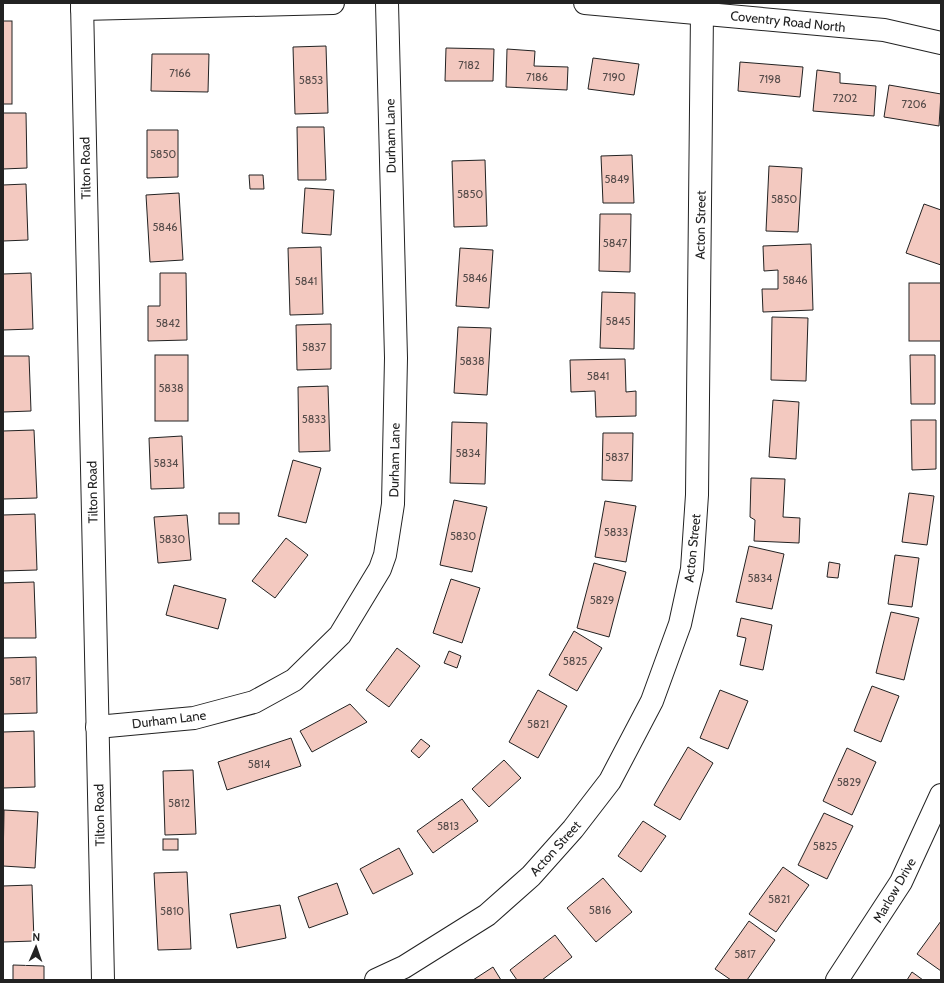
<svg xmlns="http://www.w3.org/2000/svg" width="944" height="983" font-family="Cabin,sans-serif">
	<style>
		.building { fill: #f3c9c0; stroke: #222 }
		.lines { fill: none; stroke-linecap: round; stroke-linejoin: round }
		.minor-casing { stroke: #222; stroke-width: 24 }
		.minor { stroke: #fff; stroke-width: 22 }
		.labels { text-anchor: middle; stroke-width: 3; stroke-linejoin: round; paint-order: stroke }
		.number-label { font-size: 11px; fill: #564c4a }
		.street-label { font-size: 13px; fill: #222; stroke: #fff }
	</style>
	<rect width="100%" height="100%" fill="#fff"/>
	<g class="building">
		<rect x="3" y="21" width="9" height="83"/>
		<polygon points="326,46 328,113 295,114 293,47"/>
		<polygon points="446,48 494,49 493,81 445,81"/>
		<polygon points="507,49 535,51 534,66 568,67 567,90 506,87"/>
		<polygon points="152,54 209,54 208,92 151,91"/>
		<polygon points="593,58 639,64 634,95 588,89"/>
		<polygon points="740,62 803,67 800,97 738,91"/>
		<polygon points="817,70 840,73 840,83 876,86 874,116 813,111"/>
		<polygon points="889,85 941,94 939,126 884,117"/>
		<polygon points="3,113 26,113 27,168 3,169"/>
		<polygon points="297,127 324,127 326,180 298,180"/>
		<polygon points="147,130 178,130 178,177 147,178"/>
		<polygon points="632,155 634,203 603,203 601,156"/>
		<polygon points="485,160 487,226 454,227 452,161"/>
		<polygon points="769,166 802,168 798,232 766,231"/>
		<polygon points="249,175 263,175 264,189 250,189"/>
		<polygon points="26,184 28,240 3,241 3,185"/>
		<polygon points="305,188 334,190 331,235 302,233"/>
		<polygon points="179,193 183,260 150,262 146,195"/>
		<polygon points="924,204 941,210 941,265 906,253"/>
		<polygon points="600,214 631,214 630,272 599,271"/>
		<polygon points="811,244 813,310 763,312 762,289 778,289 778,270 764,271 763,246"/>
		<polygon points="321,247 323,314 290,315 288,248"/>
		<polygon points="460,248 493,250 489,308 456,306"/>
		<polygon points="31,273 33,329 3,330 3,274"/>
		<polygon points="160,273 186,273 187,340 148,341 148,306 160,306"/>
		<rect x="909" y="283" width="32" height="58"/>
		<polygon points="602,292 635,293 634,349 600,348"/>
		<polygon points="772,317 808,318 806,381 771,380"/>
		<polygon points="331,324 331,369 297,370 296,325"/>
		<polygon points="458,327 491,328 487,395 454,393"/>
		<rect x="155" y="355" width="33" height="66"/>
		<polygon points="910,355 935,355 935,404 911,404"/>
		<polygon points="3,356 29,356 31,411 3,412"/>
		<polygon points="625,359 626,392 636,391 636,416 596,417 595,391 571,392 570,360"/>
		<polygon points="328,386 330,451 299,452 298,387"/>
		<polygon points="773,400 799,402 796,459 769,457"/>
		<polygon points="911,420 936,420 936,469 912,470"/>
		<polygon points="452,422 487,423 485,484 450,483"/>
		<polygon points="34,430 37,498 3,499 3,431"/>
		<polygon points="603,433 633,433 632,481 602,480"/>
		<polygon points="182,436 184,488 151,489 149,438"/>
		<polygon points="293,460 321,468 306,523 278,516"/>
		<polygon points="751,478 785,479 783,517 800,518 799,543 754,541 755,520 750,517"/>
		<polygon points="909,493 934,496 927,545 902,542"/>
		<polygon points="454,500 487,507 472,572 440,565"/>
		<polygon points="605,501 636,506 626,562 595,557"/>
		<rect x="219" y="513" width="20" height="11"/>
		<polygon points="35,514 37,570 3,571 3,515"/>
		<polygon points="187,515 191,560 158,563 154,517"/>
		<polygon points="286,538 308,555 275,598 252,581"/>
		<polygon points="749,546 784,554 772,609 736,602"/>
		<polygon points="895,555 919,558 912,607 888,604"/>
		<polygon points="829,562 840,564 838,578 827,577"/>
		<polygon points="594,563 626,572 609,637 577,628"/>
		<polygon points="451,579 480,588 462,643 433,633"/>
		<polygon points="34,582 36,638 3,638 3,583"/>
		<polygon points="174,585 226,599 218,629 166,615"/>
		<polygon points="891,612 919,618 904,680 876,673"/>
		<polygon points="741,618 772,625 763,670 740,665 746,638 737,636"/>
		<polygon points="574,631 602,648 577,691 549,675"/>
		<polygon points="397,648 420,666 389,707 366,690"/>
		<polygon points="449,651 461,656 457,668 444,663"/>
		<polygon points="36,657 37,713 3,714 3,658"/>
		<polygon points="872,686 899,696 881,742 854,731"/>
		<polygon points="538,690 567,706 538,758 509,742"/>
		<polygon points="720,690 748,701 728,749 700,738"/>
		<polygon points="350,704 367,722 312,752 300,731"/>
		<polygon points="34,731 35,787 3,788 3,732"/>
		<polygon points="291,738 301,766 227,790 218,762"/>
		<polygon points="421,739 430,746 419,758 411,751"/>
		<polygon points="688,747 713,763 680,820 654,805"/>
		<polygon points="847,748 876,762 852,815 823,801"/>
		<polygon points="504,760 521,778 489,807 472,789"/>
		<polygon points="193,770 196,834 165,835 163,771"/>
		<polygon points="462,799 478,821 433,853 417,831"/>
		<polygon points="4,810 38,812 35,868 3,866"/>
		<polygon points="824,813 853,826 827,879 798,865"/>
		<polygon points="643,821 666,836 641,872 618,856"/>
		<rect x="163" y="839" width="15" height="11"/>
		<polygon points="399,848 413,874 373,894 360,869"/>
		<polygon points="783,867 809,885 776,932 749,914"/>
		<polygon points="187,872 191,949 158,950 154,873"/>
		<polygon points="603,878 632,912 596,942 567,908"/>
		<polygon points="337,883 348,914 309,928 298,897"/>
		<polygon points="32,885 34,941 3,942 3,886"/>
		<polygon points="280,905 286,938 237,948 230,914"/>
		<polygon points="749,921 775,940 747,980 731,980 715,969"/>
		<polygon points="941,921 941,971 917,954"/>
		<polygon points="555,935 572,957 542,980 517,980 510,970"/>
		<polygon points="13,965 44,966 44,980 13,980"/>
		<polygon points="493,967 501,980 473,980"/>
		<polygon points="912,972 923,980 907,980"/>
	</g>
	<g class="lines">
		<g class="minor-casing">
			<g id="minor">
				<polyline points="82,3 103,980"/>
				<polyline points="585,3 884,30 941,43"/>
				<polyline points="82,9 333,3"/>
				<polyline points="97,727 194,718 254,702 294,680 340,635 380,569 385,555 393,504 396,358 387,3"/>
				<polyline points="376,980 404,967 487,915 531,876 573,829 610,781 652,701 680,624 692,569 697,495 702,12"/>
				<polyline points="837,980 901,882 941,795"/>
			</g>
		</g>
		<use href="#minor" class="minor"/>
	</g>
	<g class="labels">
		<g class="number-label">
			<text x="469" y="69">7182</text>
			<text x="180" y="77">7166</text>
			<text x="537" y="81">7186</text>
			<text x="614" y="81">7190</text>
			<text x="770" y="83">7198</text>
			<text x="311" y="84">5853</text>
			<text x="845" y="102">7202</text>
			<text x="914" y="108">7206</text>
			<text x="163" y="158">5850</text>
			<text x="617" y="183">5849</text>
			<text x="470" y="198">5850</text>
			<text x="784" y="203">5850</text>
			<text x="165" y="231">5846</text>
			<text x="615" y="247">5847</text>
			<text x="475" y="282">5846</text>
			<text x="795" y="284">5846</text>
			<text x="306" y="285">5841</text>
			<text x="618" y="325">5845</text>
			<text x="168" y="327">5842</text>
			<text x="314" y="351">5837</text>
			<text x="472" y="365">5838</text>
			<text x="598" y="380">5841</text>
			<text x="171" y="392">5838</text>
			<text x="314" y="423">5833</text>
			<text x="468" y="457">5834</text>
			<text x="617" y="461">5837</text>
			<text x="166" y="467">5834</text>
			<text x="616" y="536">5833</text>
			<text x="463" y="540">5830</text>
			<text x="172" y="543">5830</text>
			<text x="760" y="582">5834</text>
			<text x="602" y="604">5829</text>
			<text x="575" y="665">5825</text>
			<text x="20" y="685">5817</text>
			<text x="538" y="728">5821</text>
			<text x="259" y="768">5814</text>
			<text x="849" y="786">5829</text>
			<text x="179" y="807">5812</text>
			<text x="448" y="830">5813</text>
			<text x="825" y="850">5825</text>
			<text x="779" y="903">5821</text>
			<text x="600" y="914">5816</text>
			<text x="172" y="915">5810</text>
			<text x="745" y="958">5817</text>
		</g>
		<g class="street-label">
			<text transform="translate(788 21) rotate(6)" y="5">Coventry Road North</text>
			<text transform="translate(390 136) rotate(-91)" y="5">Durham Lane</text>
			<text transform="translate(85 168) rotate(-91)" y="5">Tilton Road</text>
			<text transform="translate(700 225) rotate(-89)" y="5">Acton Street</text>
			<text transform="translate(394 460) rotate(-89)" y="5">Durham Lane</text>
			<text transform="translate(92 492) rotate(-91)" y="5">Tilton Road</text>
			<text transform="translate(692 548) rotate(-84)" y="5">Acton Street</text>
			<text transform="translate(169 719) rotate(-7)" y="5">Durham Lane</text>
			<text transform="translate(99 815) rotate(-91)" y="5">Tilton Road</text>
			<text transform="translate(555 848) rotate(-48)" y="5">Acton Street</text>
			<text transform="translate(894 890) rotate(-60)" y="5">Marlow Drive</text>
		</g>
	</g>
	<rect width="944" height="983" fill="none" stroke="#222222" stroke-width="8"/>
	<g transform="translate(36 947) rotate(2)" stroke="#ffffff" stroke-width="3" paint-order="stroke">
	<path d="M0-3L7 15L0 10L-7 15Z" fill="#222222"/>
	<text y="-6" font-size="11" font-weight="bold" text-anchor="middle" fill="#222222">N</text>
	</g>
</svg>
